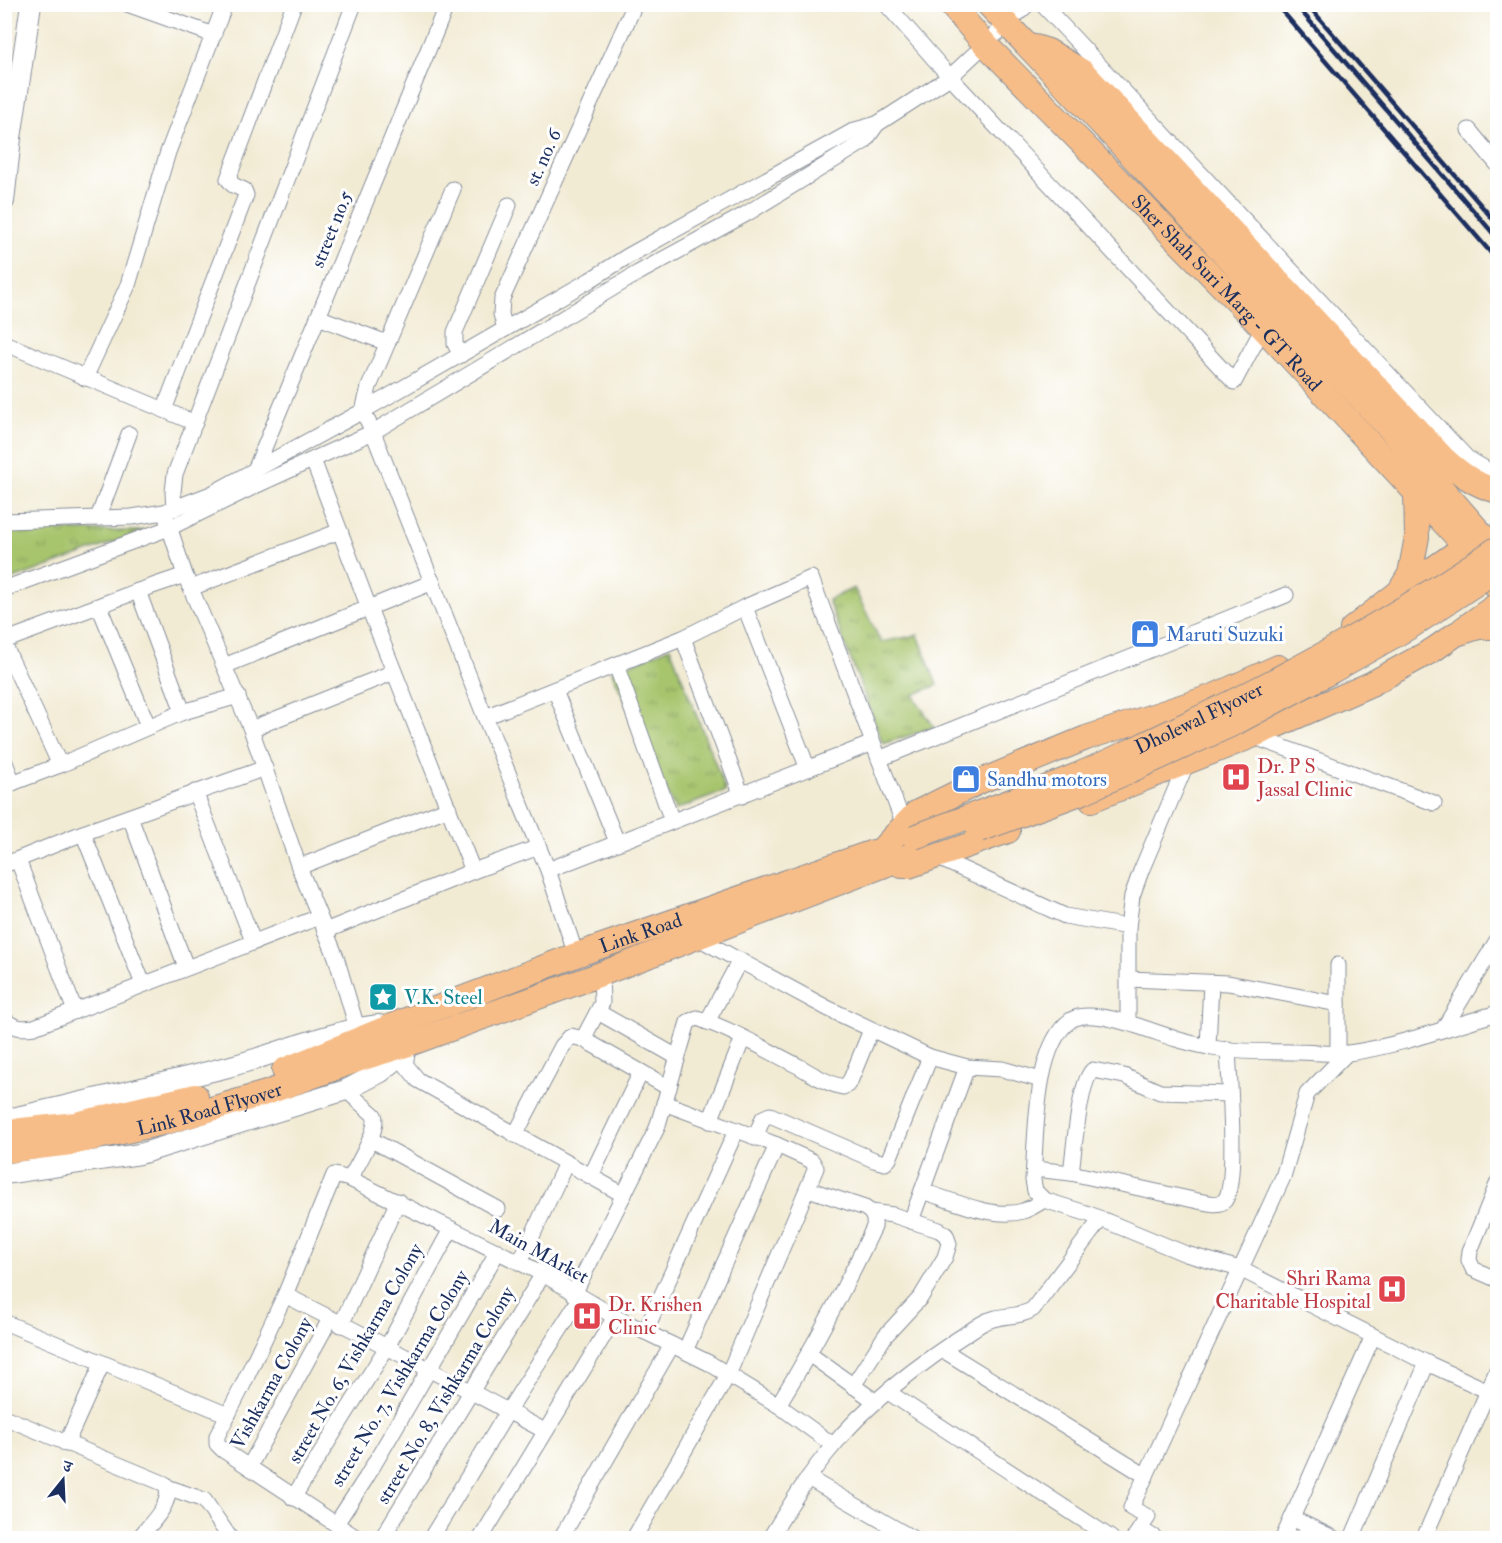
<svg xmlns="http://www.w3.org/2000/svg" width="1502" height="1543" font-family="'IM FELL Double Pica','Noto Serif Devanagari',serif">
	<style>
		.park { fill: url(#park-tufts); stroke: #617a66; stroke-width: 1.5 }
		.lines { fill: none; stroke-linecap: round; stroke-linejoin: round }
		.minor-casing { stroke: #868d99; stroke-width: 17 }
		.tertiary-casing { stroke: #868d99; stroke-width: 22 }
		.primary-casing { stroke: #868d99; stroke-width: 26 }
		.minor { stroke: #fff; stroke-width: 15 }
		.tertiary { stroke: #fff; stroke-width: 20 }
		.primary { stroke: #f7bd88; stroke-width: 24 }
		.rail { stroke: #1b2f5e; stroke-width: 4.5 }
		.primary-bridge-casing { stroke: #868d99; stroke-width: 26; stroke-linecap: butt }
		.primary-bridge { stroke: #f7bd88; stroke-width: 24 }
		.labels { text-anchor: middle; stroke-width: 6; stroke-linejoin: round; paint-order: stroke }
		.street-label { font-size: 20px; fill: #1b2f5e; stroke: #fff }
		.shop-label { font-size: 20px; fill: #366cbe; stroke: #fff; text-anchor: start }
		.health-label { font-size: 20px; fill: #be3a42; stroke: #fff; text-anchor: start }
		.culture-label { font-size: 20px; fill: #0d838f; stroke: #fff; text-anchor: start }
	</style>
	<defs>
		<pattern id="park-tufts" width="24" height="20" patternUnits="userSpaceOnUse" patternTransform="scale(1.5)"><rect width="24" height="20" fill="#a7c56d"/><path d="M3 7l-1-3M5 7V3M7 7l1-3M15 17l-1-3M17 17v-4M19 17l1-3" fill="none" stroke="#87a05d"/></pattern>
	</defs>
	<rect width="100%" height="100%" fill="#fff"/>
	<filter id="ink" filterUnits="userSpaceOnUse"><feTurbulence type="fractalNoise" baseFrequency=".0167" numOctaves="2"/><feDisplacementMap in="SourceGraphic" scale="12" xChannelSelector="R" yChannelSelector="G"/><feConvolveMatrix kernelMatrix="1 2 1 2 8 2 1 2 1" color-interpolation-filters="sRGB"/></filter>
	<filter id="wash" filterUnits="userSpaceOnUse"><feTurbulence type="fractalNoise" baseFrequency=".008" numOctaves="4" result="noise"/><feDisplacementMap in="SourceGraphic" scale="24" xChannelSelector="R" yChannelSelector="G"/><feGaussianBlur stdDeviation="1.35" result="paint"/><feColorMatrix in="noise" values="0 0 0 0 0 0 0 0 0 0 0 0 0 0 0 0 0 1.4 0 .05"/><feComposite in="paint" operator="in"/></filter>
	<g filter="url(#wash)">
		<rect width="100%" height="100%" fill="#f2ebd4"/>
		<g class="park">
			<polygon points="5,530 145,531 5,582"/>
			<polygon points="854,588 881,642 918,635 937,685 913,695 934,727 883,744 828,600"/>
			<polygon points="670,647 726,791 675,810 612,672"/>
		</g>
	</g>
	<g filter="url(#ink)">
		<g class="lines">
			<g class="minor-casing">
				<g id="minor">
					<polyline points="127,4 214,35"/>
					<polyline points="886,4 950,77 1234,382 1263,328"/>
					<polyline points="1042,4 1467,458 1498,476"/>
					<polyline points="1469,130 1498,165"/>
					<polyline points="453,189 369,387 363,411 373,432 485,717 548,870 576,955"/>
					<polyline points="318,317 387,343"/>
					<polyline points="505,329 501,314 502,299 635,4"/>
					<polyline points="4,343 195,423"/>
					<polyline points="461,355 455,344 455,332 509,205"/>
					<polyline points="85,378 128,285 168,152 225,4"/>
					<polyline points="164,410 246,195 244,190 233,185 228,179 294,4"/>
					<polyline points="313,460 369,608 473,871"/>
					<polyline points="255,470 447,4"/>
					<polyline points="174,509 173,492 175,474 354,4"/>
					<polyline points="98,518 129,434"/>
					<polyline points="167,520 185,575 251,729 299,867 336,957 357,1028"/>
					<polyline points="4,521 132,517 164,512 211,494 363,411 590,280 628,256 855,130 877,124 950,77 1028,4"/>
					<polyline points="191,588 340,531"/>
					<polyline points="4,589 169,528 255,486 373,432 638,273 746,214 865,141 877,124"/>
					<polyline points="138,591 183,712"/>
					<polyline points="99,606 148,726"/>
					<polyline points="745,607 808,769"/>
					<polyline points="683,638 742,796"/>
					<polyline points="4,641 138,591 185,575"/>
					<polyline points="4,644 60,765"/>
					<polyline points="616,665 672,821"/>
					<polyline points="224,666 433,582"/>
					<polyline points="555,690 617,842"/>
					<polyline points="485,717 683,638 745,607 811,578 904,825"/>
					<polyline points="251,729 394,672"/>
					<polyline points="1252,736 1434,803"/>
					<polyline points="879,759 1286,595"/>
					<polyline points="4,760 13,783"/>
					<polyline points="4,786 60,765 183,712 238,696"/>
					<polyline points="195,792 253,941"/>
					<polyline points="130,817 186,967"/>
					<polyline points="83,833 143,984"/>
					<polyline points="936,857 1065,916 1128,927"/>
					<polyline points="18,860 75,1011"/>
					<polyline points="4,865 83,833 265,768"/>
					<polyline points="299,867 449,808"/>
					<polyline points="548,870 873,743"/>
					<polyline points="325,931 473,871 539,847"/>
					<polyline points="698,938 827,1008 930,1057 967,1067 1002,1069 1041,1080"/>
					<polyline points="1128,979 1228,983 1338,1004"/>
					<polyline points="598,1012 677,1057"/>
					<path d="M4,1019C13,1028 22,1029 34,1027L319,917"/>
					<polyline points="707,1022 740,960"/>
					<polyline points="1128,1023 1128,927 1132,896 1141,871 1187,762"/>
					<polyline points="1444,1028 1498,939"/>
					<polyline points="583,1039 602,1003 601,974"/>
					<polyline points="409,1045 405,1064 418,1080 624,1195"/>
					<polyline points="1208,1047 1211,983"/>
					<polyline points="1338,1053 1338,965"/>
					<path d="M346,1090L374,1115C380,1129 357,1165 350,1179"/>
					<polyline points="710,1121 743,1038"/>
					<polyline points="515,1135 562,1046 571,1036 583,1039 669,1088"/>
					<polyline points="755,1138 763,1118 770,1115 874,1160 885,1163 889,1159 930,1057"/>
					<polyline points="370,1139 498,1209"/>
					<path d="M1034,1169L1071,1173L1198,1201C1206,1202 1219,1207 1225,1200C1238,1183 1229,1075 1228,1049"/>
					<path d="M1071,1173C1074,1152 1079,1081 1093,1070L1124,1076L1160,1092L1230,1094"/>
					<polyline points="591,1176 641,1072"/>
					<polyline points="1498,1182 1470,1251 1469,1260 1473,1269 1498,1280"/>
					<path d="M922,1191C951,1200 994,1220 1023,1211C1030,1209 1037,1204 1044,1200"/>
					<polyline points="911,1221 967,1067"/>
					<polyline points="520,1262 566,1163"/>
					<path d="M574,1294L657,1128L688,1022L697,1018C733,1030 766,1050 800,1067C813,1075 828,1084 843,1087L847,1085L851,1079L871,1030"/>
					<polyline points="285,1295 387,1347 545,1431"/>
					<polyline points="4,1322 228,1415"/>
					<polyline points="341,1325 398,1201"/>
					<polyline points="645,1332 736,1131"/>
					<polyline points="943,1350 1146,1476"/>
					<polyline points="685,1351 777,1145"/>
					<polyline points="809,1354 876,1402"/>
					<polyline points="853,1386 885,1336 921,1297 945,1257 949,1244 946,1235 939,1230 893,1215 871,1212"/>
					<path d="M1488,1391L1427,1363L1240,1269L1186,1254L1089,1214L1044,1200L1035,1191L1033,1180C1036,1139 1034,1045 1071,1020C1093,1006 1153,1032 1176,1039C1188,1043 1200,1045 1212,1048C1240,1053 1270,1051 1298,1052C1314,1052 1332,1055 1348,1053C1399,1046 1448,1027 1498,1013"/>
					<polyline points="888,1392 1111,1538"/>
					<path d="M778,1405C814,1347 845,1288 874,1227C875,1218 873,1213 865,1208L808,1189"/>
					<path d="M4,1417L165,1484C176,1501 149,1525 139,1538"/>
					<polyline points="66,1444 102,1364"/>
					<polyline points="249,1467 330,1319"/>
					<polyline points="808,1478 912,1538"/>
					<polyline points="167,1487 204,1500 230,1538"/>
					<polyline points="293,1498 387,1347 451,1229"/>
					<polyline points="1292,1518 1333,1538"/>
					<polyline points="336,1524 366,1478 498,1251"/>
					<polyline points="1140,1529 1155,1538"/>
					<polyline points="357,1538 223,1450 217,1444 217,1436 239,1393 285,1295 334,1175 350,1179 543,1274 615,1317 709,1363 778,1405 833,1445"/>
					<polyline points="382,1538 543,1274"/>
					<polyline points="431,1538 508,1411 581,1297"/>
					<polyline points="481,1538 615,1317"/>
					<polyline points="561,1538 672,1345"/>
					<polyline points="634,1538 728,1375 816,1168 812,1161 777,1145 664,1103"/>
					<path d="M770,1538C789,1507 808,1475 832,1447C870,1399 929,1357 981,1324C999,1313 1018,1319 1033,1309L1101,1219"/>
					<polyline points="1134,1538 1148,1517 1131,1508 1283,1177 1307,1094 1346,1054"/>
					<polyline points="1283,1538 1373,1336"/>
					<polyline points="1352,1538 1427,1363"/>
					<polyline points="1424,1538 1498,1368"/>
				</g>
			</g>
			<g class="tertiary-casing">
				<g id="tertiary">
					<polyline points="4,201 11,138 31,4"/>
					<path d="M4,1120C81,1102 159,1085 235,1065C285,1051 327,1032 379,1025"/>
					<polyline points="4,1174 140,1154 346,1090 381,1072 392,1063 409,1044"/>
				</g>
			</g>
			<g class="primary-casing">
				<g id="primary">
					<path id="s1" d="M950,4L985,44L1263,328L1457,537L1498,588"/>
					<polyline points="988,4 1390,429 1498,553"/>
					<path d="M1035,47L1048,51L1083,72L1443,458C1459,473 1476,486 1498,491"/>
					<polyline points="1400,592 1477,538"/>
					<polyline points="1352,629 1399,592 1410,574 1417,537 1416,493"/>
					<polyline points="1463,629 1498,604"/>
					<polyline points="1091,800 1252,736 1371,684 1433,650 1456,634 1478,627 1498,627"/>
					<polyline points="882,849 916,813 979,782 1086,738 1214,696 1278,667"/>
					<polyline points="902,866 909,866 1008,831"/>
					<path id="s2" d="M284,1070L401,1022L576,955L873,852"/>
					<polyline points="4,1132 76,1124 196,1096"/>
					<path id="s3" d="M4,1151L71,1143L167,1122L266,1093L363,1058L409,1044L601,974L916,853"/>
				</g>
			</g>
			<use href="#minor" class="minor"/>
			<use href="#tertiary" class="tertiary"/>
			<use href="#primary" class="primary"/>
			<g class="rail">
				<polyline points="1276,4 1498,261"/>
				<polyline points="1295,4 1498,239"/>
				<polyline points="1307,4 1498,225"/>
			</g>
			<g class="primary-bridge-casing">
				<g id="primary-bridge">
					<polyline points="979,830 1083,792 1235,723 1332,671 1413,625 1498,569"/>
					<path id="s4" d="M914,837C967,817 1022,798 1075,776C1107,763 1138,747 1170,732C1283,679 1394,619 1498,548"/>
				</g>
			</g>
			<use href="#primary-bridge" class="primary-bridge"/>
		</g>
	</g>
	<defs>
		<g id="shop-square" transform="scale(1.5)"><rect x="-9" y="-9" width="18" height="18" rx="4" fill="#3f7fe0" stroke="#fff"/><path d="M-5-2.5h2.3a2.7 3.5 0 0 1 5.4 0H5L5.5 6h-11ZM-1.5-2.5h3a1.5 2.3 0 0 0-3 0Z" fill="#fff"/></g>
		<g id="hospital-square" transform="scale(1.5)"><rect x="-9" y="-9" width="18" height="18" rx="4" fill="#e0444e" stroke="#fff"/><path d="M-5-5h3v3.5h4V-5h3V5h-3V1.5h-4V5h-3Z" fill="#fff"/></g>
		<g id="sight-square" transform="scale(1.5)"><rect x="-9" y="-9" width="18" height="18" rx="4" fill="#0f9aa8" stroke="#fff"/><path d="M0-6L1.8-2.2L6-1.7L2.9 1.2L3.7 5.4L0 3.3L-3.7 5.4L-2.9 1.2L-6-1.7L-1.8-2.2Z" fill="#fff"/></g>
	</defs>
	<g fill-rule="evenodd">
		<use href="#shop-square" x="1145" y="634"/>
		<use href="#hospital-square" x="1236" y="777"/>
		<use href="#shop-square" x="966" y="779"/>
		<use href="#sight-square" x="383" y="997"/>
		<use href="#hospital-square" x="1392" y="1289"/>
		<use href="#hospital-square" x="587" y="1316"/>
	</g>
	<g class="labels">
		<g class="street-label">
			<text transform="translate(543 157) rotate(-66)" y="7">st. no. 6</text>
			<text transform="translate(331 229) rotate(-68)" y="7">street no.5</text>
			<text dy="7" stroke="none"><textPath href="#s1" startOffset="400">Sher Shah Suri Marg - GT Road</textPath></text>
			<text dy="7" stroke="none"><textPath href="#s4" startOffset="309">Dholewal Flyover</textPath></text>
			<text dy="7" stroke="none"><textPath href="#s2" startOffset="382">Link Road</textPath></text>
			<text dy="7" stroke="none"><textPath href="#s3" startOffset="210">Link Road Flyover</textPath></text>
			<text transform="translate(539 1251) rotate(29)" y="7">Main MArket</text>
			<text transform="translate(355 1353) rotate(-60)" y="7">street No. 6, Vishkarma Colony</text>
			<text transform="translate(399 1378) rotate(-59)" y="7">street No. 7, Vishkarma Colony</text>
			<text transform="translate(271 1383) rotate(-61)" y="7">Vishkarma Colony</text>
			<text transform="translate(445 1395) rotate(-59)" y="7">street No. 8, Vishkarma Colony</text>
		</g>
		<g class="shop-label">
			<text x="1166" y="641">Maruti Suzuki</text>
			<text x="987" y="786">Sandhu motors</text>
		</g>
		<g class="health-label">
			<text x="1257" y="773">Dr. P S<tspan x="1257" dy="23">Jassal Clinic</tspan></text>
			<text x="1371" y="1285" text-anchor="end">Shri Rama<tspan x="1371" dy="23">Charitable Hospital</tspan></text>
			<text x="608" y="1311">Dr. Krishen<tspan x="608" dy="23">Clinic</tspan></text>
		</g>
		<g class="culture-label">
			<text x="404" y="1004">V.K. Steel</text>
		</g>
	</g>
	<rect width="1502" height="1543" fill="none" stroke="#fff" stroke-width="24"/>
	<g transform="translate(63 1480) rotate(18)" stroke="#ffffff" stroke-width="4.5" paint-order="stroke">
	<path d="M0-4.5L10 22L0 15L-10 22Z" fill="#1b2f5e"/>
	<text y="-9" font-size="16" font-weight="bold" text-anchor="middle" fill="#1b2f5e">उ</text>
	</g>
</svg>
